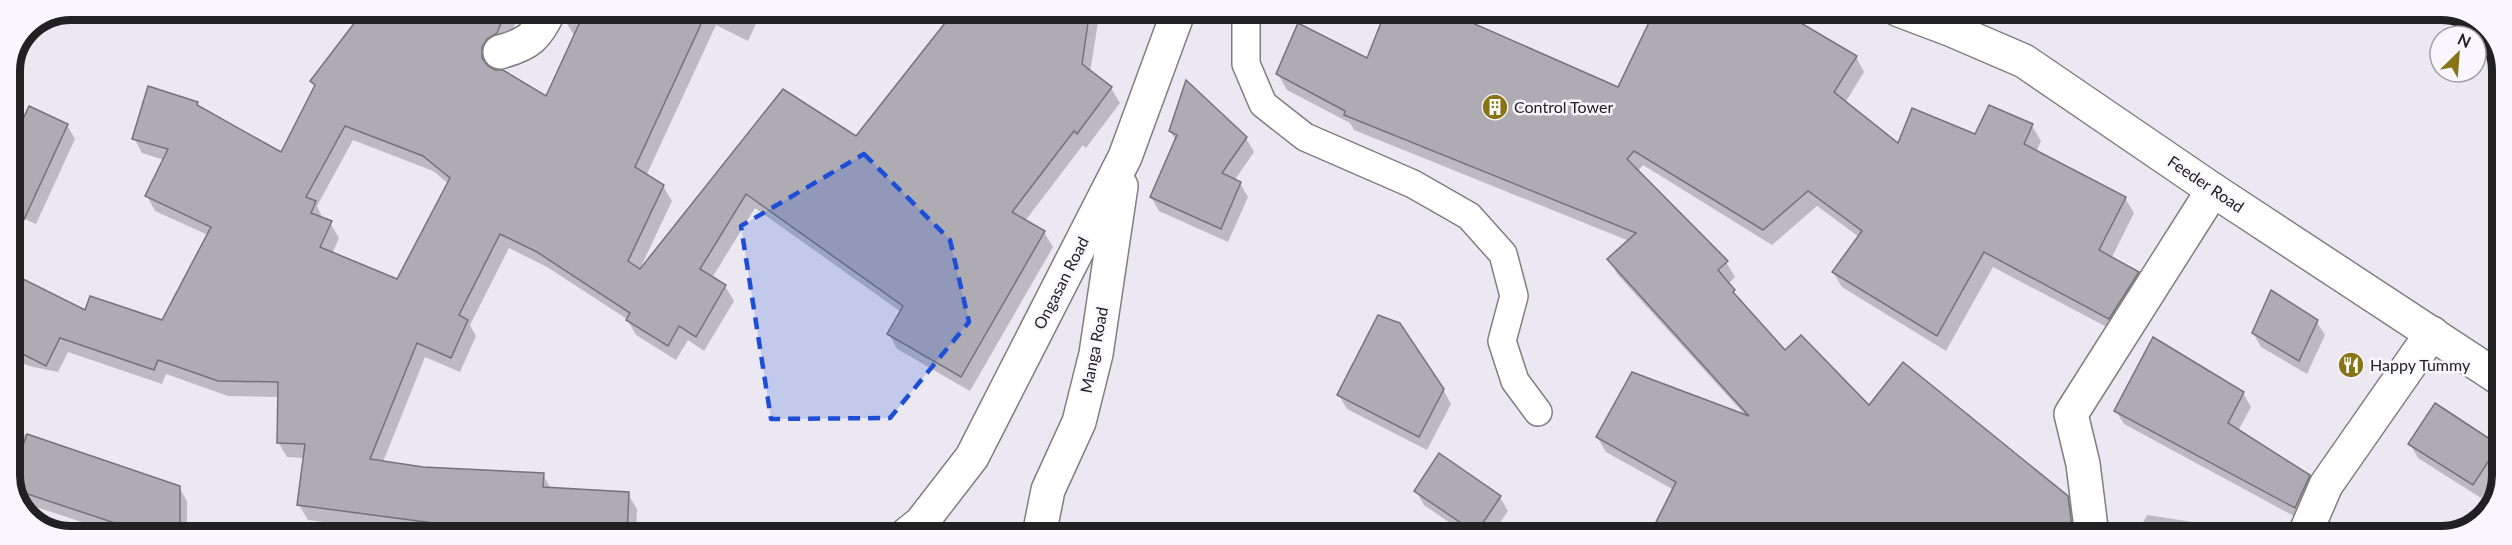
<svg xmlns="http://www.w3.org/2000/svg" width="2512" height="545" font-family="Lato,sans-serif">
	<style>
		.shadow { fill: #0003; fill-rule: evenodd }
		.building { fill: #aeabb3; stroke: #76727a; stroke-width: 1.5; fill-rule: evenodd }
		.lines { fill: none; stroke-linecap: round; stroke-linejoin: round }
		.lane-casing { stroke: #817d84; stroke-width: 30 }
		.street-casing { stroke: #817d84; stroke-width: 36 }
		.lane { stroke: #fff; stroke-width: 27 }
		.street { stroke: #fff; stroke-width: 33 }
		.marked { fill: #1d4ed8; fill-opacity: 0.2; stroke: #1d4ed8; stroke-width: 4.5; stroke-dasharray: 12 8; stroke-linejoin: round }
		.labels { text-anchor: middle; stroke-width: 5; stroke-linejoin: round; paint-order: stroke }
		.poi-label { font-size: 16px; fill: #212023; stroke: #faf6fe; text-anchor: start }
		.street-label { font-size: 16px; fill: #212023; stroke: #faf6fe }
		.rim { fill: none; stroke: #212023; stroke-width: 8 }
	</style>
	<rect width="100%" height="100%" fill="#ece8f1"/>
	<g class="shadow">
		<path d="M367,9H548L539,21L520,13L505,48L490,63V69L546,99L575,37L566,22L570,9H763L748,41L716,25L646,176L663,186L672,201L638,273L783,91L856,138L976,9H1100L1090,73L1111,88L1120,103L1086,148L1083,145L1025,221L1044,232L1053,247L970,391L897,349L889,334L901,312L755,208L712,278L725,286L734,301L704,351L688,340L676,360L636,335L627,319L547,267L509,248L470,325L476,336L460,372L425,357L383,462L423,468L543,475L551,489L628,494L637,509L636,535H423L308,520L299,505L305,458L287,457L278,442L279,397L228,396L166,374L162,384L68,352L58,372L29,366L9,357V273L86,312L162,322L208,235L155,211L147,196L164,160L142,153L134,138L197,103L200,109L282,154L316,87L312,81ZM353,140L433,171L449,184L398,281L332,254L339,238L330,223L323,219L317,206Z"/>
		<polygon points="1138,9 1161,10 1161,13"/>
		<polygon points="1388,10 1440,10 1618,89 1656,11 1653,10 1784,10 1799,19 1802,25 1856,57 1864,72 1845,103 1899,146 1976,136 2032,126 2041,141 2036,152 2125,198 2134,213 2111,259 2138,273 2147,288 2118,333 1993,267 1946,351 1842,287 1833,272 1859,237 1817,206 1772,245 1643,165 1638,171 1726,262 1735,277 1728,284 1742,304 1785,352 1869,407 2067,497 2076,513 2079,536 1828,536 1674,490 1606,452 1597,437 1746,416 1618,275 1609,260 1629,241 1354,130 1350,123 1287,90 1278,74 1368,60"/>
		<polygon points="67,125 75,139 36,224 9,212"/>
		<polygon points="1170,131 1246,138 1254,152 1234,181 1240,183 1248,197 1228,242 1159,211 1151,197 1176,141"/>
		<polygon points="2316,321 2325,335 2307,374 2261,347 2253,333"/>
		<polygon points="1443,389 1451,404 1427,450 1347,409 1339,395"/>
		<polygon points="2243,393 2251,407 2238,431 2309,476 2317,490 2303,521 2124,424 2116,411"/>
		<polygon points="9,429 179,487 187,501 187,535 97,535 97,527 18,501 9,483"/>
		<polygon points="2410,444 2497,446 2502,454 2502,465 2481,498 2418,458"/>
		<polygon points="1416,491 1500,497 1508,511 1491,536 1469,536 1424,505"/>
		<polygon points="2147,515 2285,536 2136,536"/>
	</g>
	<g class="building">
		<path d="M365,9H507L497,33L487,39L482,47V58L488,66L495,70H503L546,96L586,9H708L635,167L664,185L628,261L640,269L783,89L856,136L956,9H1090L1082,64L1112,87L1077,134L1074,131L1012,212L1045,231L961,377L887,334L903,306L746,194L700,269L726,285L696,337L679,326L668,346L626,320L630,313L537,252L500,234L459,315L468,320L451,358L417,343L370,459L423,467L544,473L543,487L629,492L627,535H432L433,523L297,505L305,444L277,443L278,382L218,381L158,360L154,370L60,338L46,366L9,347V272L85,310L90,296L162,320L211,227L145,196L168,149L132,139L148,86L198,102L197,105L281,152L315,85L310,81ZM345,126L423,156L450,178L397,279L320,247L332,221L311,213L316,201L306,197Z"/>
		<polygon points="1386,10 1443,10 1618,87 1655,10 1779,10 1857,56 1834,92 1898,143 1912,108 1975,134 1989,105 2033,124 2024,144 2126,197 2099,250 2139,272 2109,319 1984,252 1937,336 1832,272 1862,231 1808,191 1763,230 1634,151 1627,159 1728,261 1718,270 1735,290 1733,292 1785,350 1801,335 1869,405 1903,362 2068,496 2073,534 2071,536 1649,536 1676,482 1596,437 1632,372 1749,416 1607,259 1636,233 1344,115 1345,111 1276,74 1298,23 1367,58"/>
		<polygon points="1186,80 1247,137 1222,173 1241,182 1221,229 1150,197 1177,135 1169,131"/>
		<polygon points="29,106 68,124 9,252 9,112 23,119"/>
		<polygon points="2271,290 2318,320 2299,361 2252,333"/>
		<polygon points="1378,315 1400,323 1444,389 1419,437 1337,395"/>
		<polygon points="2153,337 2244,392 2228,423 2310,475 2295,508 2114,411"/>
		<polygon points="2435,403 2499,445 2473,485 2408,444"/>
		<polygon points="27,434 180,486 180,535 118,535 118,524 12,489 10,484"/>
		<polygon points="1439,453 1501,496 1476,533 1414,491"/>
	</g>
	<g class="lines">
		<g class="lane-casing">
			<polyline id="lane" points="1246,10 1246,64 1263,104 1305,137 1413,184 1469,216 1503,254 1514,296 1502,341 1515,381 1538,412"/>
		</g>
		<g class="street-casing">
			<g id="street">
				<polyline points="1899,10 1952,30 2024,61 2213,190 2502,380"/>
				<path d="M500,52C529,44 537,37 550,9"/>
				<polyline points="906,535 921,523 972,457 1125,157 1179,10"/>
				<polyline points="1039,535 1048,490 1079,422 1096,354 1121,186"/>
				<polyline points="2092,536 2083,464 2071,414 2213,190"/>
				<polyline points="2304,536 2326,485 2432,333"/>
			</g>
		</g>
		<use href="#lane" class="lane"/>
		<use href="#street" class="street"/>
	</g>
	<path class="marked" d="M864,154L950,240L969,322L890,418L771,419L741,226Z"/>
	<defs>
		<g id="building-disc" transform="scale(1.35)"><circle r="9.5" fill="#877416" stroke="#faf6fe"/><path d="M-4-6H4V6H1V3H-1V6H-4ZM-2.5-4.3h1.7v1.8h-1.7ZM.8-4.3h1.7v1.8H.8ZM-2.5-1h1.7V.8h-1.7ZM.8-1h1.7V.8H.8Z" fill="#fff"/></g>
		<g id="restaurant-disc" transform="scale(1.35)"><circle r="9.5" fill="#877416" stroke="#faf6fe"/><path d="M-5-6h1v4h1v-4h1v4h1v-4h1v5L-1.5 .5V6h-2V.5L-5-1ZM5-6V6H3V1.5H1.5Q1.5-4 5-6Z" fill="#fff"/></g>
	</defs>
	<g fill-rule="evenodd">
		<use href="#building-disc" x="1495" y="107"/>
		<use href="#restaurant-disc" x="2351" y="365"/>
	</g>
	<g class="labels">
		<g class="poi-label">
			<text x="1514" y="113">Control Tower</text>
			<text x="2370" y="371">Happy Tummy</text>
		</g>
		<g class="street-label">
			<text transform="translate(2206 184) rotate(34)" y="6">Feeder Road</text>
			<text transform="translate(1061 283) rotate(-63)" y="6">Ongasan Road</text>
			<text transform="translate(1094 350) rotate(-79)" y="6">Manga Road</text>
		</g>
	</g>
	<path d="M0 0H2512V545H0ZM71 20H2441A51 51 0 0 1 2492 71V475A51 51 0 0 1 2441 526H71A51 51 0 0 1 20 475V71A51 51 0 0 1 71 20Z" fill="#faf6fe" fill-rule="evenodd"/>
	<path class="rim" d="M71 20H2441A51 51 0 0 1 2492 71V475A51 51 0 0 1 2441 526H71A51 51 0 0 1 20 475V71A51 51 0 0 1 71 20Z"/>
	<g transform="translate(2458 54) rotate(25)"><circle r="28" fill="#faf6fe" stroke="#a3a0a6" stroke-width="1.5"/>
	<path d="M0-4.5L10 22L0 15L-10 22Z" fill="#877416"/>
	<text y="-9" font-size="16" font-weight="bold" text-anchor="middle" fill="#212023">N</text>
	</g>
</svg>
